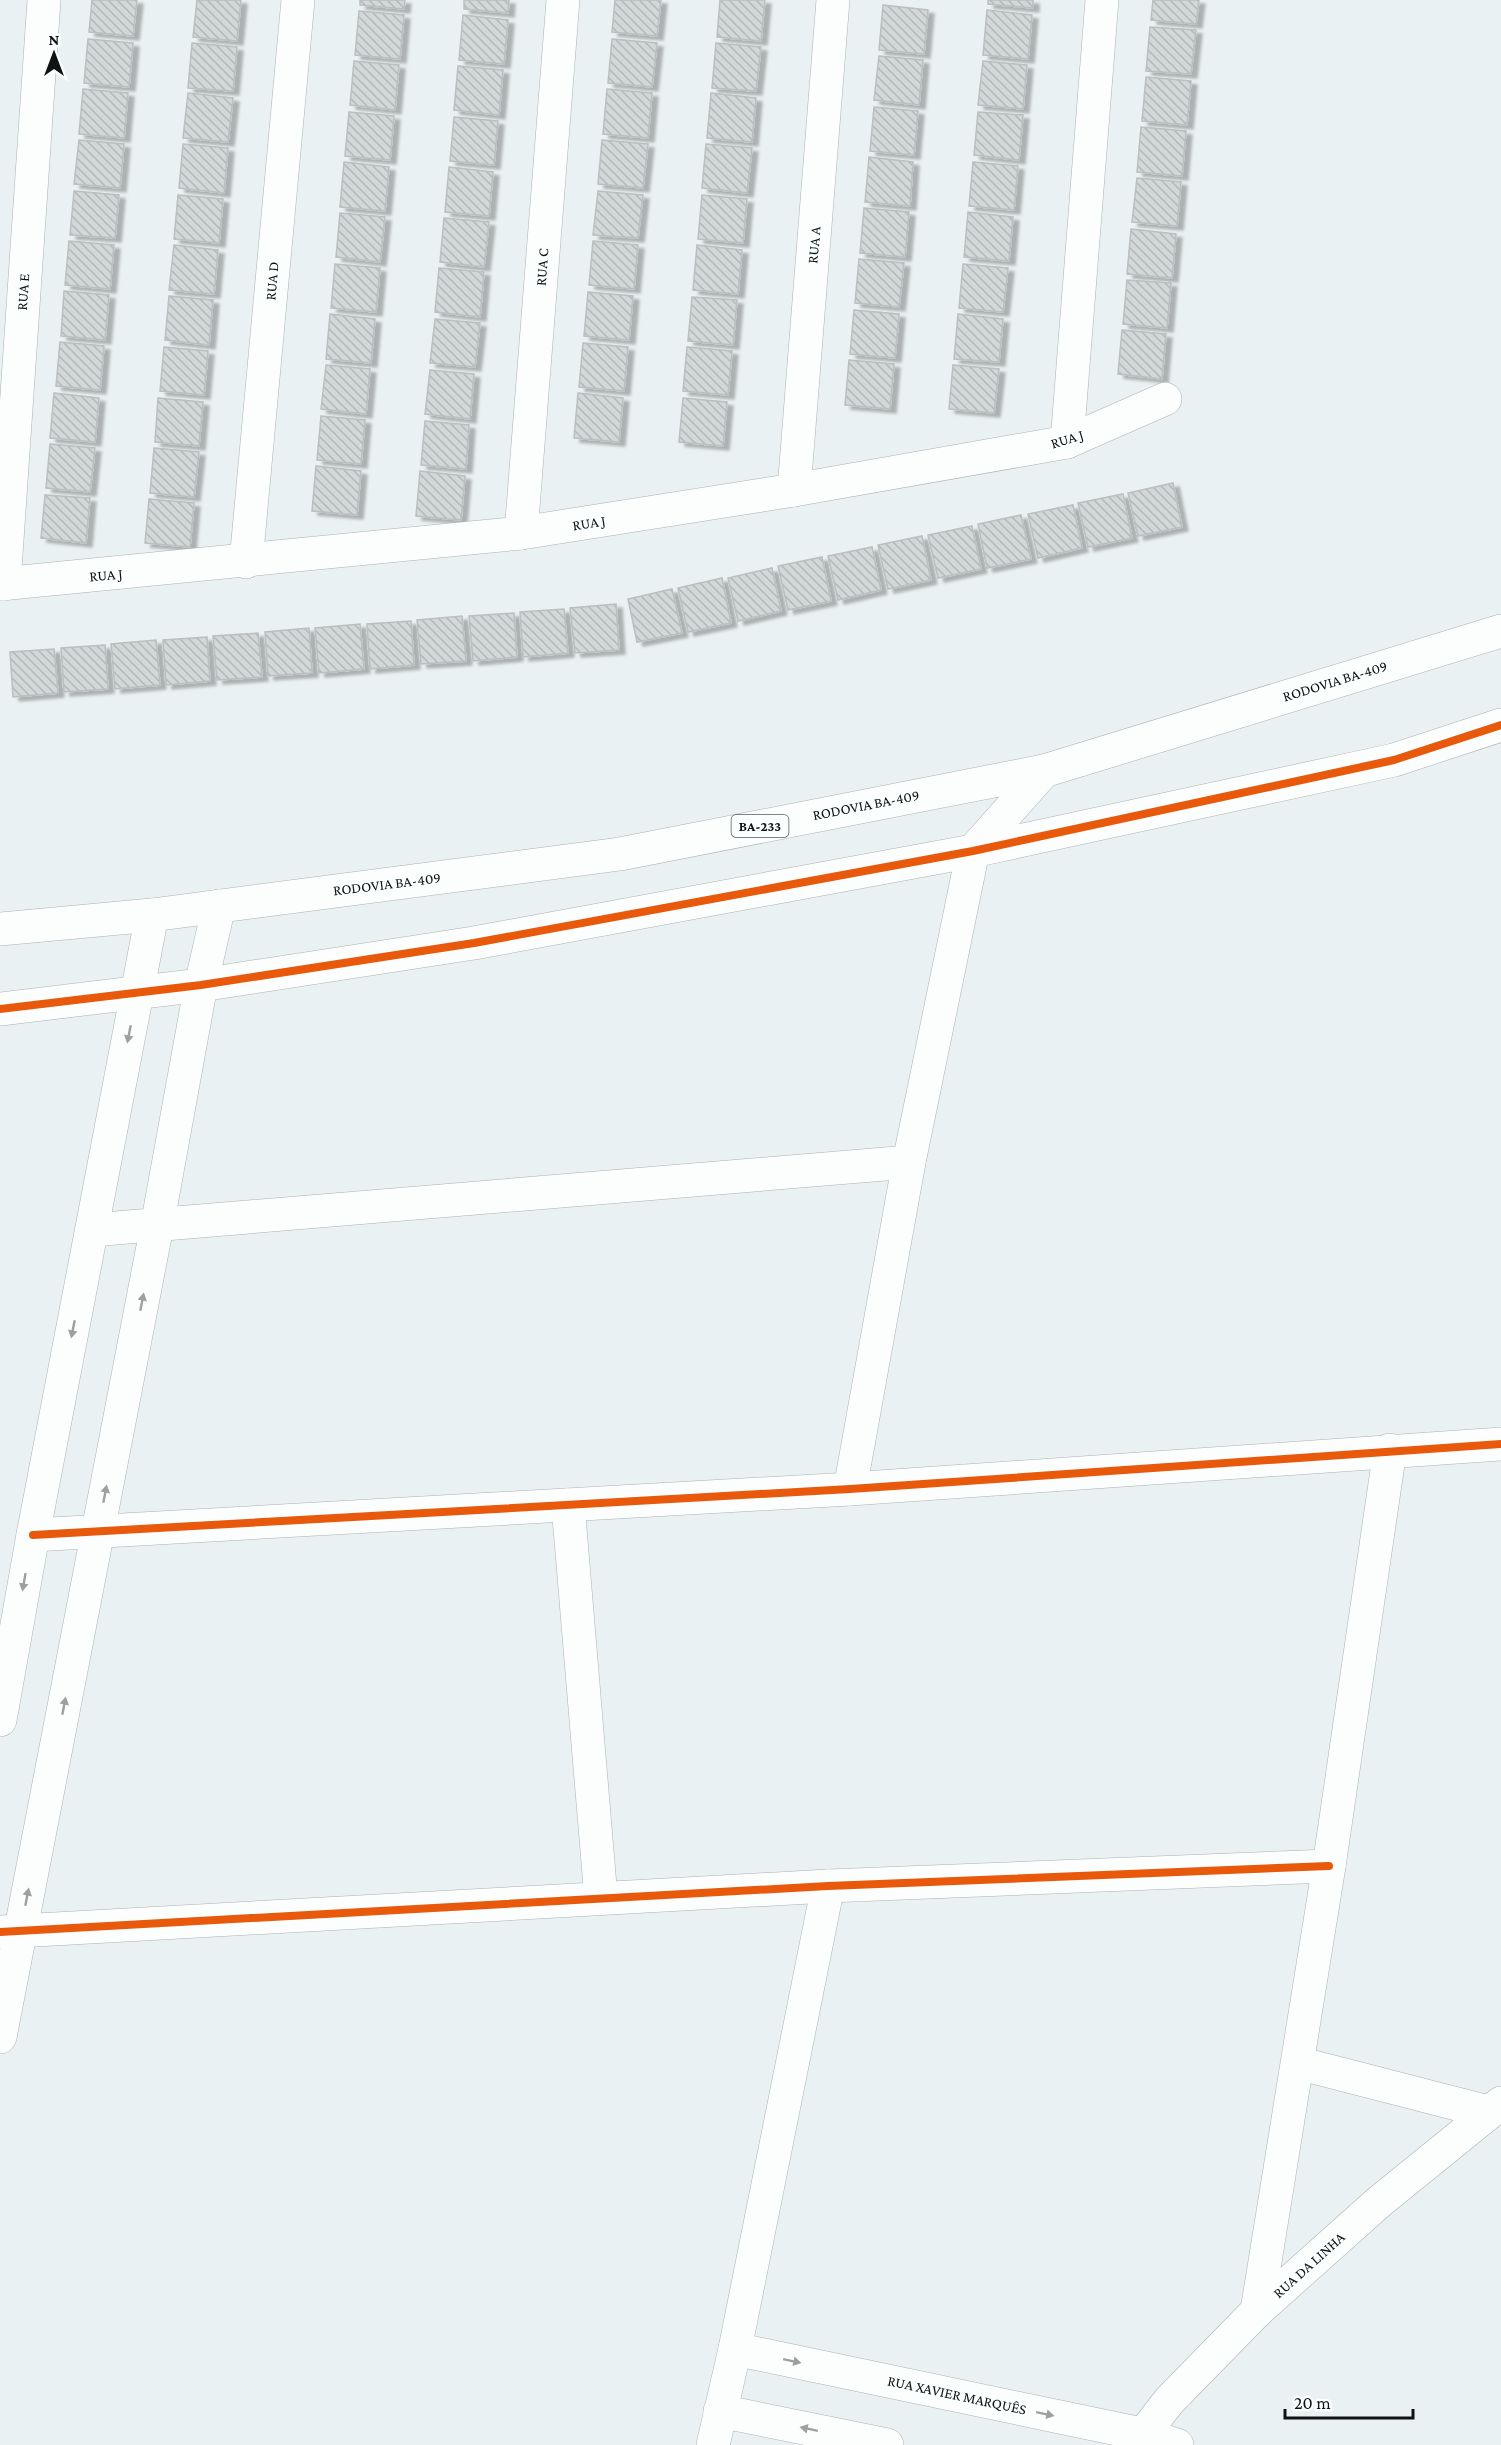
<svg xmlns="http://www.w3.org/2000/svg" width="1501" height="2445" font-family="'Crimson Pro',serif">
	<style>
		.building { fill: url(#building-back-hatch); stroke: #babfc0; stroke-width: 1.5; filter: url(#shadow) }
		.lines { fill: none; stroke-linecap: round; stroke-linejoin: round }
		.street-casing { stroke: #acb2b2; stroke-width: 34 }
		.primary-casing { stroke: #acb2b2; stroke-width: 34 }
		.street { stroke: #fcfdfd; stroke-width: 33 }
		.primary { stroke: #fcfdfd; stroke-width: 33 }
		.cycleway-casing { stroke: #fcffff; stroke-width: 11 }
		.cycleway { stroke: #e8590c; stroke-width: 8 }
		.oneway { fill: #9d9fa0 }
		.labels { text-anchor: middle; stroke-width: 4.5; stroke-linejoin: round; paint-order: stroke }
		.shield { fill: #fcffff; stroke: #565a5a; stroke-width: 1.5 }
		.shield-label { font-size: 14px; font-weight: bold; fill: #0f1314 }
		.street-label { font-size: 15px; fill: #0f1314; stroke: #fcffff }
	</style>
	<defs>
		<pattern id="building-back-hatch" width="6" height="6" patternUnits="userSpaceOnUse" patternTransform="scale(1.5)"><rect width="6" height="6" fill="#d2d7d8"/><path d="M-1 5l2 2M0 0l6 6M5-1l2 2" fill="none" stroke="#b3b8b8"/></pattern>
		<filter id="shadow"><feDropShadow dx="6" dy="4" stdDeviation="1.5" flood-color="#0004"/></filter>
	</defs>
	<rect width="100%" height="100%" fill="#eaf1f2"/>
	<g class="building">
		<polygon points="92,0 137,0 133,36 89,32"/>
		<polygon points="197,0 241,0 237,41 193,37"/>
		<polygon points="360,0 405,0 404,9 360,5"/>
		<polygon points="464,0 509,0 508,13 464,9"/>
		<polygon points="615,0 661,0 657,36 612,32"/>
		<polygon points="720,0 765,0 761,41 717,37"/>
		<polygon points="988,0 1033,0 1033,8 988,4"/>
		<polygon points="1153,0 1199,0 1196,24 1151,20"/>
		<polygon points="883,5 928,10 924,54 879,50"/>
		<polygon points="987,10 1032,15 1028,59 983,55"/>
		<polygon points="359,11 404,15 400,59 355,55"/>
		<polygon points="463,15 508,20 504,64 459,60"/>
		<polygon points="1150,27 1196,30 1191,74 1146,71"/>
		<polygon points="88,39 133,43 129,87 84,83"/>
		<polygon points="612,39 657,43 652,87 608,83"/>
		<polygon points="192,43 237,47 233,91 188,88"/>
		<polygon points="716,43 761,47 756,91 712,88"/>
		<polygon points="879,56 923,60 919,105 874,100"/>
		<polygon points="354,61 399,65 395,110 350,105"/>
		<polygon points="983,61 1027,65 1023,109 978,105"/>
		<polygon points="458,66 503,70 499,115 454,110"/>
		<polygon points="1146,77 1191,81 1187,125 1142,121"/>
		<polygon points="83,89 128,93 124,138 79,134"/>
		<polygon points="607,89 652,93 648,138 603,134"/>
		<polygon points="188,93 233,98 228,142 183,138"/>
		<polygon points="711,93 756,98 752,142 707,138"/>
		<polygon points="874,107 918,111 914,155 870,151"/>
		<polygon points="349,112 394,116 390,160 345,156"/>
		<polygon points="978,112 1023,115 1019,160 974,155"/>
		<polygon points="454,117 498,121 494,165 450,161"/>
		<polygon points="1141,127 1186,131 1182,176 1137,172"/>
		<polygon points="79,140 124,144 120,188 74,184"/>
		<polygon points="602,140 648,144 643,188 598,184"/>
		<polygon points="183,144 228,148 224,193 179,188"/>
		<polygon points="706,144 752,148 747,193 702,188"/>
		<polygon points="869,157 913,162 910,206 865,202"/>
		<polygon points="344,162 389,167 385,211 340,207"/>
		<polygon points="973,162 1018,166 1014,210 969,206"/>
		<polygon points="449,167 493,172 489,216 445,212"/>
		<polygon points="1137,178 1181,182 1177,226 1132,222"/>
		<polygon points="74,191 119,195 115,238 70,235"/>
		<polygon points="598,191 643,195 638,238 593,235"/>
		<polygon points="178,195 223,199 219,243 174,239"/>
		<polygon points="702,195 747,199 743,243 698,239"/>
		<polygon points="864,208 909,212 905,257 860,253"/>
		<polygon points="968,212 1013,217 1009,261 964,257"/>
		<polygon points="340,213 385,217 380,262 336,257"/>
		<polygon points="444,218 489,222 484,267 440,262"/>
		<polygon points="1131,229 1176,234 1172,278 1127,274"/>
		<polygon points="69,241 114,245 110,289 65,285"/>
		<polygon points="593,241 638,245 634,289 589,285"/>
		<polygon points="174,245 218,250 214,294 169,290"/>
		<polygon points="697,245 742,250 738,294 693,290"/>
		<polygon points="859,259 904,263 899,307 855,303"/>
		<polygon points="335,264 380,268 376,312 331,308"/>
		<polygon points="963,264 1008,268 1003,312 959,308"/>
		<polygon points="439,268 484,272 480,317 435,312"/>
		<polygon points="1127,280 1171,283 1167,328 1123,324"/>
		<polygon points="64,291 109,295 105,340 61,336"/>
		<polygon points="588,292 633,296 629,340 584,336"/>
		<polygon points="169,296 213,300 209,345 165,340"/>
		<polygon points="692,297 737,300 733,345 688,341"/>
		<polygon points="854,310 899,314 895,358 850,354"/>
		<polygon points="330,314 375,319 371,363 326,359"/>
		<polygon points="958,314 1003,319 999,362 954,359"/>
		<polygon points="435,319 480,323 475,367 430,363"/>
		<polygon points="1122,330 1166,334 1162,379 1118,374"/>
		<polygon points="60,342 104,346 100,390 56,386"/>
		<polygon points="583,343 628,347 624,391 579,387"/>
		<polygon points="164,347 208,351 204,395 160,391"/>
		<polygon points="687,347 732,351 728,395 683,391"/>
		<polygon points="849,360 894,364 890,409 845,405"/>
		<polygon points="326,365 370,369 366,414 321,409"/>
		<polygon points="953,365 999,369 994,413 949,409"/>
		<polygon points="430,370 474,374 470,419 425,414"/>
		<polygon points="54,393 99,398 95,442 50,438"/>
		<polygon points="578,393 623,398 619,442 574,438"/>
		<polygon points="158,398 203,402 199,446 155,442"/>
		<polygon points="683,398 727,402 723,446 679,442"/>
		<polygon points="321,416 365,420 361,464 317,460"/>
		<polygon points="425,421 469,425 466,469 421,465"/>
		<polygon points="50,444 95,448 90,492 46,488"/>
		<polygon points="154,448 199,452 194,497 150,493"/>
		<polygon points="316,466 361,471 357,515 312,511"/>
		<polygon points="420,471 465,476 461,520 416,516"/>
		<polygon points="1173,483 1182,527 1138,536 1128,493"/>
		<polygon points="1123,494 1132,538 1088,547 1078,503"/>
		<polygon points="45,495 90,498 86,543 41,538"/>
		<polygon points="149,499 194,503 190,547 145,543"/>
		<polygon points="1073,505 1082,548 1038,558 1028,514"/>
		<polygon points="1021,515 1031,559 987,568 978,524"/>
		<polygon points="972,526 981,569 938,578 928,535"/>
		<polygon points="922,536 931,580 888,589 878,545"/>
		<polygon points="872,547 881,590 838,600 828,556"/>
		<polygon points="822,557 831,601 788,610 778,566"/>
		<polygon points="772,568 781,611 738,621 728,578"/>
		<polygon points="722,578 731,623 688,632 678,588"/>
		<polygon points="672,589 682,633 637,642 628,599"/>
		<polygon points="616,604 619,650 575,653 570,608"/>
		<polygon points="564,609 568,653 523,657 520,612"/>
		<polygon points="514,613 517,657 473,661 469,616"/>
		<polygon points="462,616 466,661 421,664 417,620"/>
		<polygon points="411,621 414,665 370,669 367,624"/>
		<polygon points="360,624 364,669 319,673 315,628"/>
		<polygon points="309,628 312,673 268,676 265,632"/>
		<polygon points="258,633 262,677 217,680 213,636"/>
		<polygon points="207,637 210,681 166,685 163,640"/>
		<polygon points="156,640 160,685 115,689 111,644"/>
		<polygon points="105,645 108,689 64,692 61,648"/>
		<polygon points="54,649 58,693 13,697 10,652"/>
	</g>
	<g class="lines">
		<g class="street-casing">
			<g id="street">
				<polyline points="1067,442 1102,0"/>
				<polyline points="794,490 833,0"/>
				<polyline points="521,533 563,0"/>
				<polyline points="246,562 298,0"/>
				<polyline points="0,584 521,533 794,490 1067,442 1165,399"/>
				<polyline points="4,584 44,0"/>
				<polyline points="0,1009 201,985 474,943 973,851 1394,760 1501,725"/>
				<polyline points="92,1230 909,1162"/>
				<polyline points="850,1489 909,1162 973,851 1044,771"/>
				<polyline points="568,1505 601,1898"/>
				<polyline points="33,1535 850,1489 1501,1444"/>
				<polyline points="0,1720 33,1535 152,915"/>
				<polyline points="0,1932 828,1886 1329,1866"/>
				<polyline points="0,2037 157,1226 201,985 219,906"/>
				<polyline points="1298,2063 1488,2112"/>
				<polyline points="1257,2311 1329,1866 1390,1450"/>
				<polyline points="735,2349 1141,2434 1177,2445"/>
				<polyline points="720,2411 887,2445"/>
				<polyline points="713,2445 735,2349 828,1886"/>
				<polyline points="1135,2445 1169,2401 1257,2311 1379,2202 1501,2103"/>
			</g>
		</g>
		<g class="primary-casing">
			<polyline id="primary" points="0,929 152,915 620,854 1044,771 1501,631"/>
		</g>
		<use href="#street" class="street"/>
		<use href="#primary" class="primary"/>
		<g class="cycleway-casing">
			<g id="cycleway">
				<polyline points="0,1009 201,985 474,943 973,851 1394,760 1501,725"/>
				<polyline points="33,1535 850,1489 1501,1444"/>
				<polyline points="0,1932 828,1886 1329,1866"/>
			</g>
		</g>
		<use href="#cycleway" class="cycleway"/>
	</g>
	<defs><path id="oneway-solid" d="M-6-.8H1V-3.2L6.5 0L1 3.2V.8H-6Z" transform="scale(1.5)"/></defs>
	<g class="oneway">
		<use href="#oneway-solid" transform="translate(129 1034) rotate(101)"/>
		<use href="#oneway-solid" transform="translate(142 1302) rotate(-79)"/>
		<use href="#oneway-solid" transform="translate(73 1329) rotate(101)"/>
		<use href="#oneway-solid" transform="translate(105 1494) rotate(-79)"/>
		<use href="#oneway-solid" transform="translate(24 1582) rotate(100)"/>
		<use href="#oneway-solid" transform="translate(64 1706) rotate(-79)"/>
		<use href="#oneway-solid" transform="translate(27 1897) rotate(-79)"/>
		<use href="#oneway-solid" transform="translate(792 2361) rotate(12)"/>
		<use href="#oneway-solid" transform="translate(1045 2414) rotate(12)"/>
		<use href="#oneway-solid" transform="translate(809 2429) rotate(-168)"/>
	</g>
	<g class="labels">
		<rect class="shield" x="731.5" y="815" width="57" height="22" rx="4.5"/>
		<g class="shield-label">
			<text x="760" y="831">BA-233</text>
		</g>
		<g class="street-label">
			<text transform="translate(814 245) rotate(-85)" y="5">RUA A</text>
			<text transform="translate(542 267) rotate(-86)" y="5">RUA C</text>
			<text transform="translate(272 281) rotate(-85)" y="5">RUA D</text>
			<text transform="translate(23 292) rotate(-86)" y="5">RUA E</text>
			<text transform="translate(1067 439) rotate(-17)" y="5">RUA J</text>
			<text transform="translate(589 523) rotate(-9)" y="5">RUA J</text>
			<text transform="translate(106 575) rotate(-5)" y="5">RUA J</text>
			<text transform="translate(1335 681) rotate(-17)" y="5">RODOVIA BA-409</text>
			<text transform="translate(866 805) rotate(-11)" y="5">RODOVIA BA-409</text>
			<text transform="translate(387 884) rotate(-7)" y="5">RODOVIA BA-409</text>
			<text transform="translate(1309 2265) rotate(-42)" y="5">RUA DA LINHA</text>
			<text transform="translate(957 2395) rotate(12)" y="5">RUA XAVIER MARQUÊS</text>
		</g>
	</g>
	<g transform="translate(54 54)" stroke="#fcffff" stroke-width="4.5" paint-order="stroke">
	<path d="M0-4.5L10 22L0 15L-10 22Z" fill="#0f1314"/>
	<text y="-9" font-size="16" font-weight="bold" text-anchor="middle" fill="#0f1314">N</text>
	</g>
	<path d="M1285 2409v9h128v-9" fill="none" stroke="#0f1314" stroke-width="3"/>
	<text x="1294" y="2409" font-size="18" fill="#0f1314" stroke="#fcffff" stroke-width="4.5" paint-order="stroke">20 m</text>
</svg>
